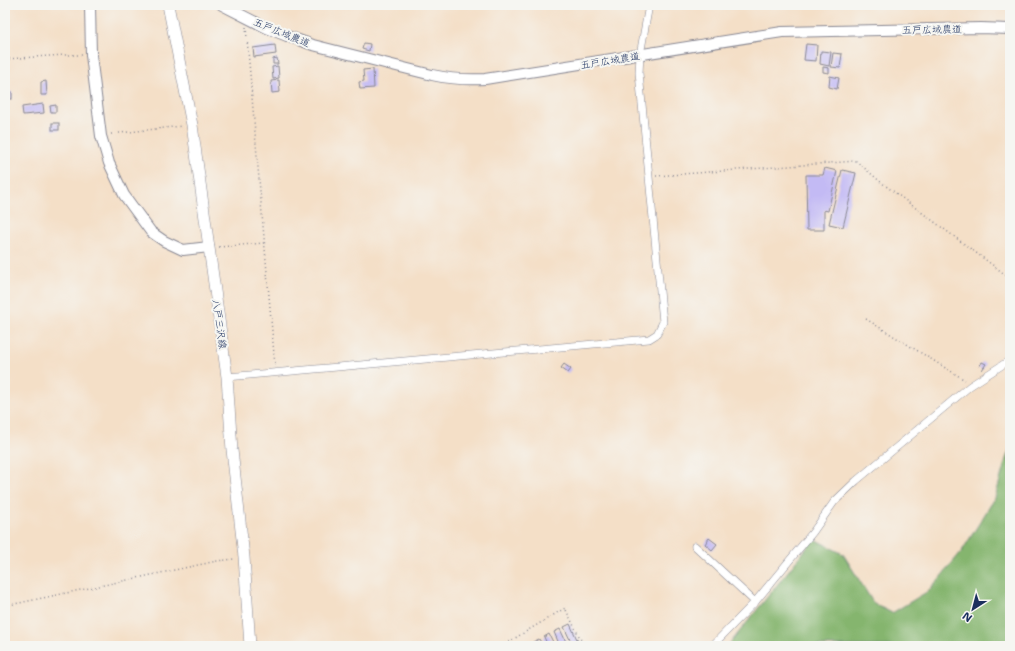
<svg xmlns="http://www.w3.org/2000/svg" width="1015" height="651" font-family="'Shantell Sans','Klee One',sans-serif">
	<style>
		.forest { fill: #85b56e; stroke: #507266 }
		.building { fill: #c3baf4 }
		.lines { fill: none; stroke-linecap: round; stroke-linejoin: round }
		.street-casing { stroke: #888792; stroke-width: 8 }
		.secondary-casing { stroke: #888792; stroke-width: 12 }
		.primary-casing { stroke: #888792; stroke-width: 12 }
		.path { stroke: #888792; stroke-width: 1.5; stroke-dasharray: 1 3; stroke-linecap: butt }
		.street { stroke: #fff; stroke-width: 7 }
		.secondary { stroke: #fff; stroke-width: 10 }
		.primary { stroke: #fff; stroke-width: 11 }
		.labels { text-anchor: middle; stroke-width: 4; stroke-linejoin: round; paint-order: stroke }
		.street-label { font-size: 10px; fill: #1b2f5e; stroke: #f6f6f2 }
	</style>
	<rect width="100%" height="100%" fill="#f6f6f2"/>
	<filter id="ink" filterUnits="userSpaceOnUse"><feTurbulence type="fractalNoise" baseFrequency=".025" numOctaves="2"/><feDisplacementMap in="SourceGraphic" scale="8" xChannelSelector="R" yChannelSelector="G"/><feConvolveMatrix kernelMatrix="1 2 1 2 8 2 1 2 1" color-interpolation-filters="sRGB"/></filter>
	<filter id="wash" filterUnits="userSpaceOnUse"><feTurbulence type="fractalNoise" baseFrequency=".012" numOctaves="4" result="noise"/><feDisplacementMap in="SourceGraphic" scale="16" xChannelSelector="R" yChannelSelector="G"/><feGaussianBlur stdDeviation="0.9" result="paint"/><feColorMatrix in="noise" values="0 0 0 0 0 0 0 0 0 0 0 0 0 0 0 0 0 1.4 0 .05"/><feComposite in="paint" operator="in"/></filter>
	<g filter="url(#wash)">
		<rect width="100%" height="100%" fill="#f4dfc7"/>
		<polygon class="forest" points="1010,448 1010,644 1001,641 981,642 979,646 728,646 814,539 843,554 874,604 892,613 930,590 962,551 995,498 1006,459"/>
		<g id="blocks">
			<g class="building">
				<polygon points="364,43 370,44 369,51 362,49"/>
				<polygon points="806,44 817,45 816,61 804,60"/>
				<polygon points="275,45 276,54 254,57 253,48"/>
				<polygon points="821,51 831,52 829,66 820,64"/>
				<polygon points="833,53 842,54 840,68 831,67"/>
				<polygon points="277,58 278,64 273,64 273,59"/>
				<polygon points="278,66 279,78 273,79 272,67"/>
				<polygon points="823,67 829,68 829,73 823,72"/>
				<polygon points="373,69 374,88 360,89 359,82 364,81 363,70"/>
				<polygon points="830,76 839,78 837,89 829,87"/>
				<polygon points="279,80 280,92 272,93 271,81"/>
				<polygon points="46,81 47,95 41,95 41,82"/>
				<rect x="5" y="92" width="7" height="7"/>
				<polygon points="43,104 44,113 23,115 22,107"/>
				<polygon points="56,105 56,112 51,112 50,106"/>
				<polygon points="5,110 7,110 8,118 5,118"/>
				<rect x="52" y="123" width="7" height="7"/>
				<polygon points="825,168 837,171 828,211 824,210 824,230 807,230 806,175 823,175"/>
				<polygon points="842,170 856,173 843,227 829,224"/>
				<polygon points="982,362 986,364 982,370 979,367"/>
				<polygon points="564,364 571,369 568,373 561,368"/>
				<polygon points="709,538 717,544 712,550 705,544"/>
				<polygon points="570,624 580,646 573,646 564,627"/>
				<polygon points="560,629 568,646 560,646 554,632"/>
				<polygon points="549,634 555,646 548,646 544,637"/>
				<polygon points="539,639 543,646 535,646 533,642"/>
			</g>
		</g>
	</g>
	<g filter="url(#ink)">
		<use href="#blocks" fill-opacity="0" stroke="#888792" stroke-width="1"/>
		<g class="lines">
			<g class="street-casing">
				<g id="street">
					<polyline points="227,377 649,339 657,334 663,322 639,73 640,55 649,5"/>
					<polyline points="695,546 755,602"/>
					<polyline points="712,646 755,602 813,532 834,502 856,481 970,386 1010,360"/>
				</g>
			</g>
			<g class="secondary-casing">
				<g id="secondary">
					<polyline points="90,5 91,55 101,136 109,163 124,195 151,232 164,241 183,250 209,247"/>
					<path d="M222,5L267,28L287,36L313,45L432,75C450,79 466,80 485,79L782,32L981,28L1010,29"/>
				</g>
			</g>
			<g class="primary-casing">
				<polyline id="primary" points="168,5 192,125 227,377 232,450 244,557 250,646"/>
			</g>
			<g class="path">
				<polyline points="246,27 275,366"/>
				<polyline points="5,59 65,55 83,55"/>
				<polyline points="111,134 182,126"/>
				<polyline points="656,176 856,161 882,183 1010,278"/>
				<polyline points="219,247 264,243"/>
				<polyline points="866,319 965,380"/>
				<polyline points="5,606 217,561 234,559"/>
				<polyline points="502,646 565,608 584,646"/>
			</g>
			<use href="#street" class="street"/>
			<use href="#secondary" class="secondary"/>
			<use href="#primary" class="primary"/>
		</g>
	</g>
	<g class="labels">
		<g class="street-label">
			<text transform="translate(932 29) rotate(-1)" y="4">五戸広域農道</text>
			<text transform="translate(282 32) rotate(22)" y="4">五戸広域農道</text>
			<text transform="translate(610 60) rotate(-9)" y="4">五戸広域農道</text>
			<text transform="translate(220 324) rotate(82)" y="4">八戸三沢線</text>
		</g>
	</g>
	<rect width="1015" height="651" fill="none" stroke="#f6f6f2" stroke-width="20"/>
	<g transform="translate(973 609) rotate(216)" stroke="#f6f6f2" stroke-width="3" paint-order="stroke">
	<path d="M0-3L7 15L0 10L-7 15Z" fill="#1b2f5e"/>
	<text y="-6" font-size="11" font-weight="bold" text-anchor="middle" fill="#1b2f5e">N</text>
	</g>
</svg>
